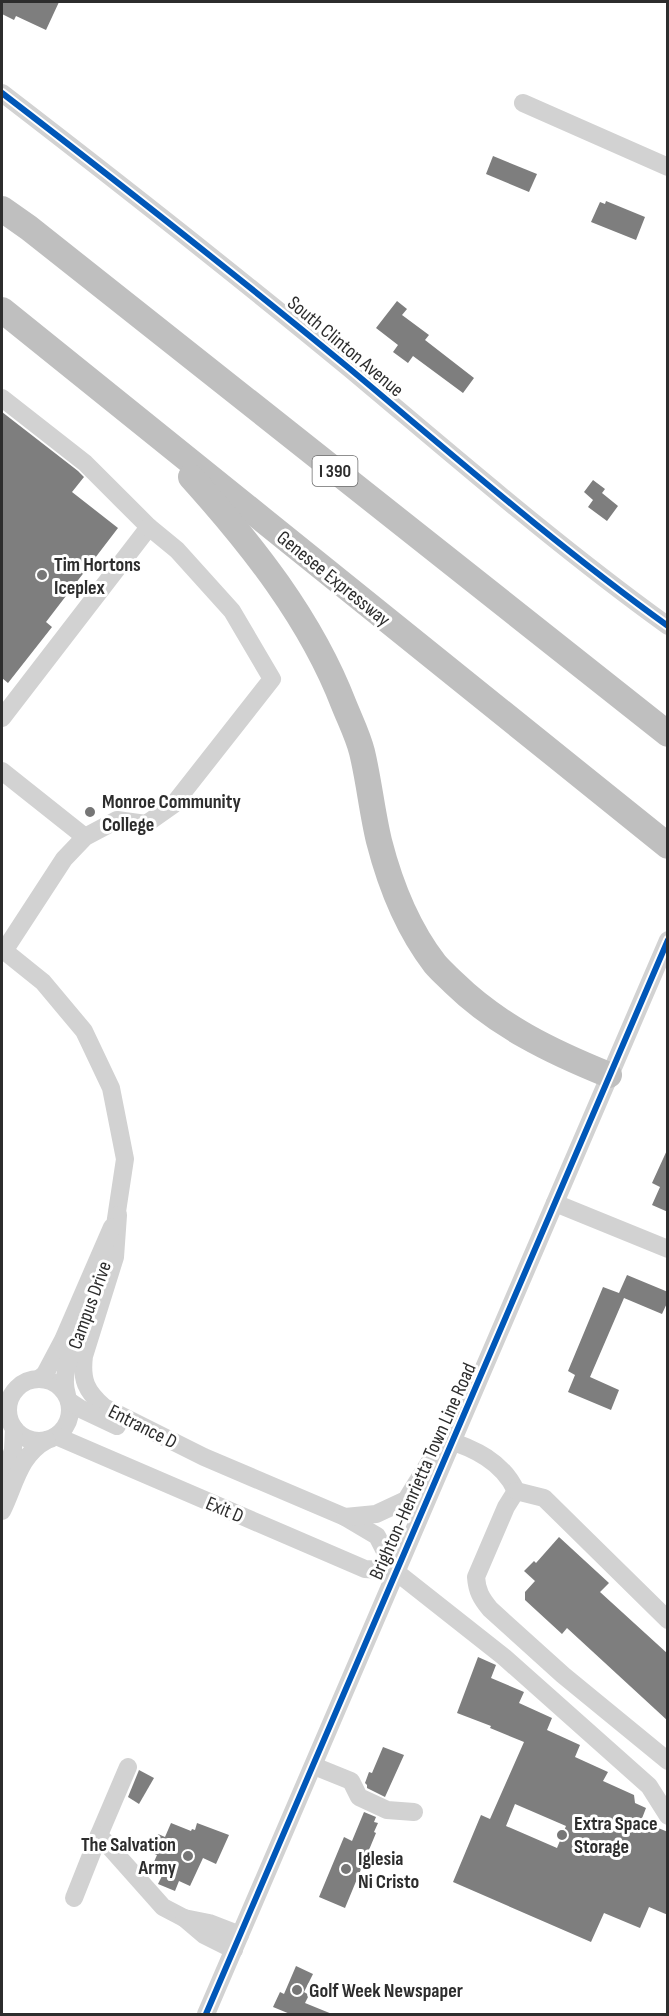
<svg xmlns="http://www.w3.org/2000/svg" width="669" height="2016" font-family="'Sofia Sans Condensed',sans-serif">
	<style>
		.building { fill: #7e7e7e; fill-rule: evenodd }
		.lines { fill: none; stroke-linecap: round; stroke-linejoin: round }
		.minor { stroke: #d2d2d2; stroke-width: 18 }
		.highway { stroke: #bfbfbf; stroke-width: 26 }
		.cycleway-casing { stroke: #fff; stroke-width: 10 }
		.cycleway { stroke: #0057b8; stroke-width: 6 }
		.poi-dot { fill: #767676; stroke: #fff; stroke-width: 2 }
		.labels { text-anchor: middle; stroke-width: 6; stroke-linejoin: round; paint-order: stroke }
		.shield { fill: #fff; stroke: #6c6c6c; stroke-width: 1.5 }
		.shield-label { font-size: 18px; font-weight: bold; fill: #2d2d2d }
		.street-label { font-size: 20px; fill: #2d2d2d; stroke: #fff }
		.poi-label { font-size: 20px; font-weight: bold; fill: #2d2d2d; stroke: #fff; text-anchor: start }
	</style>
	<rect width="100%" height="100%" fill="#fff"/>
	<g class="building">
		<polygon points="2,2 59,2 46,30 16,16 14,20 2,14"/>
		<polygon points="493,156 537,174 529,192 486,174"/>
		<polygon points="606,201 645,217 636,240 591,222 600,202 605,204"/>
		<polygon points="397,301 407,309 402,315 429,335 425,340 474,378 463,393 413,356 408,363 393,352 398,345 376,328"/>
		<polygon points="2,412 78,471 84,477 72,492 118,528 46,622 52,627 8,683 2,678"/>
		<polygon points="593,480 605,489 602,493 618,506 607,521 588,507 593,500 584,492"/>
		<polygon points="668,1148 668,1212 652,1205 660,1187 652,1183"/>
		<polygon points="627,1275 668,1292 668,1301 662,1314 624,1298 590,1377 619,1390 611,1410 568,1392 575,1375 568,1371 603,1287 619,1293"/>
		<polygon points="559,1537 609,1583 600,1592 668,1654 668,1721 567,1628 562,1634 525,1600 525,1592 535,1581 524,1571 534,1561 536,1563"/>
		<path d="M478,1657L496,1665L491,1678L524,1692L519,1703L552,1718L547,1730L580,1745L575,1757L608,1772L603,1781L634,1795L635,1803L646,1808L641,1821L668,1832V1915L649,1907L640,1928L604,1913L591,1942L453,1882L481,1815L490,1819L524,1742L490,1728L491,1726L457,1713ZM515,1804L566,1826L557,1848L506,1826Z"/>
		<polygon points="383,1747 404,1755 385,1797 367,1788 367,1785 365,1783 369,1772 372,1773"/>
		<polygon points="139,1770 154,1778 139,1804 128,1797"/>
		<polygon points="364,1812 376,1817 374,1822 378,1823 374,1832 376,1833 345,1908 319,1897 344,1837 352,1841"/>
		<polygon points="171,1823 191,1831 192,1829 195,1830 197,1823 229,1835 216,1864 203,1858 190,1886 179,1881 175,1891 158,1884 162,1876 150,1871 157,1855 150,1852 158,1834 165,1837"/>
		<polygon points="296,1966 313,1974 304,1992 309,1995 305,2003 332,2014 290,2014 273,2007 280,1992 284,1994"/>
	</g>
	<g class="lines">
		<g class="minor">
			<path d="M2,93C119,183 236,275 350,369C454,456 557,546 668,626"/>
			<polyline points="523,103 668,167"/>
			<polyline points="2,398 85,463 149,527 2,718"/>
			<polyline points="2,771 85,837"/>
			<polyline points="2,949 43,982 84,1031 111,1088 125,1159 115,1225"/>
			<polyline points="4,951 64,859 85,837 117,820 146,824 173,805 272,679 232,611 177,550 149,527"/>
			<polyline points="555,1203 668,1249"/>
			<path d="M118,1215L115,1257L84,1356C81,1380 86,1391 104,1407L204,1457L345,1517L377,1536L395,1571L504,1657L649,1786L668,1816"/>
			<circle cx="39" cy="1410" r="31"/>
			<polyline points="39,1379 45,1374 63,1340 112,1227"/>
			<path d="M67,1395C60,1373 72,1352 80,1331"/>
			<polyline points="69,1401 81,1409 117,1426"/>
			<polyline points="56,1436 365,1569 395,1571"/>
			<path d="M444,1439C474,1448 503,1462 516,1491"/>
			<polyline points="2,1484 13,1450 14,1428"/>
			<path d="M516,1491L506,1507L476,1577C477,1591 481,1598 490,1609L563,1675L668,1761"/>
			<polyline points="516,1491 544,1498 668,1620"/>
			<path d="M2,1511C15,1485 19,1455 47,1440"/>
			<polyline points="345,1517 376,1514 406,1500 445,1437"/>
			<polyline points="314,1766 351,1781 359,1797 387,1810 414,1812"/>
			<polyline points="128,1767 99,1835 163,1907 184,1918"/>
			<polyline points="74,1898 99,1835"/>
			<polyline points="234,1950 204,1935 184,1918 209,1923 240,1935"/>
			<polyline points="206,2014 668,940"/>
		</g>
		<g class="highway">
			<polyline points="2,209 29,228 668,734"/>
			<polyline points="2,310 668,846"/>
			<path d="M191,477C252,545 311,619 344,705C350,720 358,736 362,752C369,781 372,812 379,841C390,884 408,929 435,964C441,971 448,977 454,983C498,1026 552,1052 609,1075"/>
		</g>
		<g class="cycleway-casing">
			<g id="cycleway">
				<path d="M2,93C119,183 236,275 350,369C454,456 557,546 668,626"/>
				<polyline points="206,2014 668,940"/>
			</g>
		</g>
		<use href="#cycleway" class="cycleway"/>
	</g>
	<g class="poi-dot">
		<circle cx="42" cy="575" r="6"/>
		<circle cx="90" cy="812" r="6"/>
		<circle cx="562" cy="1835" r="6"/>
		<circle cx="188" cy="1856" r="6"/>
		<circle cx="346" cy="1869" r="6"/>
		<circle cx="297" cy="1990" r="6"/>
	</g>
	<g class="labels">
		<rect class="shield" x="312.5" y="456" width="45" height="30" rx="4.5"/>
		<g class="shield-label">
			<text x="335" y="477">I 390</text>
		</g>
		<g class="street-label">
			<text transform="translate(346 346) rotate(40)" y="7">South Clinton Avenue</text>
			<text transform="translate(334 578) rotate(39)" y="7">Genesee Expressway</text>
			<text transform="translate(89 1305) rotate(-70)" y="7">Campus Drive</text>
			<text transform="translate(143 1426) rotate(27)" y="7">Entrance D</text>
			<text transform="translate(422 1471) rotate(-66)" y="7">Brighton-Henrietta Town Line Road</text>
			<text transform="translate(225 1509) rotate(23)" y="7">Exit D</text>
		</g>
		<g class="poi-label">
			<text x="54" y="571">Tim Hortons<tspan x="54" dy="23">Iceplex</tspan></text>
			<text x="102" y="808">Monroe Community<tspan x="102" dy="23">College</tspan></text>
			<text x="574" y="1830">Extra Space<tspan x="574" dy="23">Storage</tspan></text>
			<text x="176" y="1851" text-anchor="end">The Salvation<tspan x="176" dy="23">Army</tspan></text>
			<text x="358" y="1865">Iglesia<tspan x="358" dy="23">Ni Cristo</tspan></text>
			<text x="309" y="1997">Golf Week Newspaper</text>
		</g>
	</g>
	<rect width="669" height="2016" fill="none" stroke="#2d2d2d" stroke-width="6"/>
</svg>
